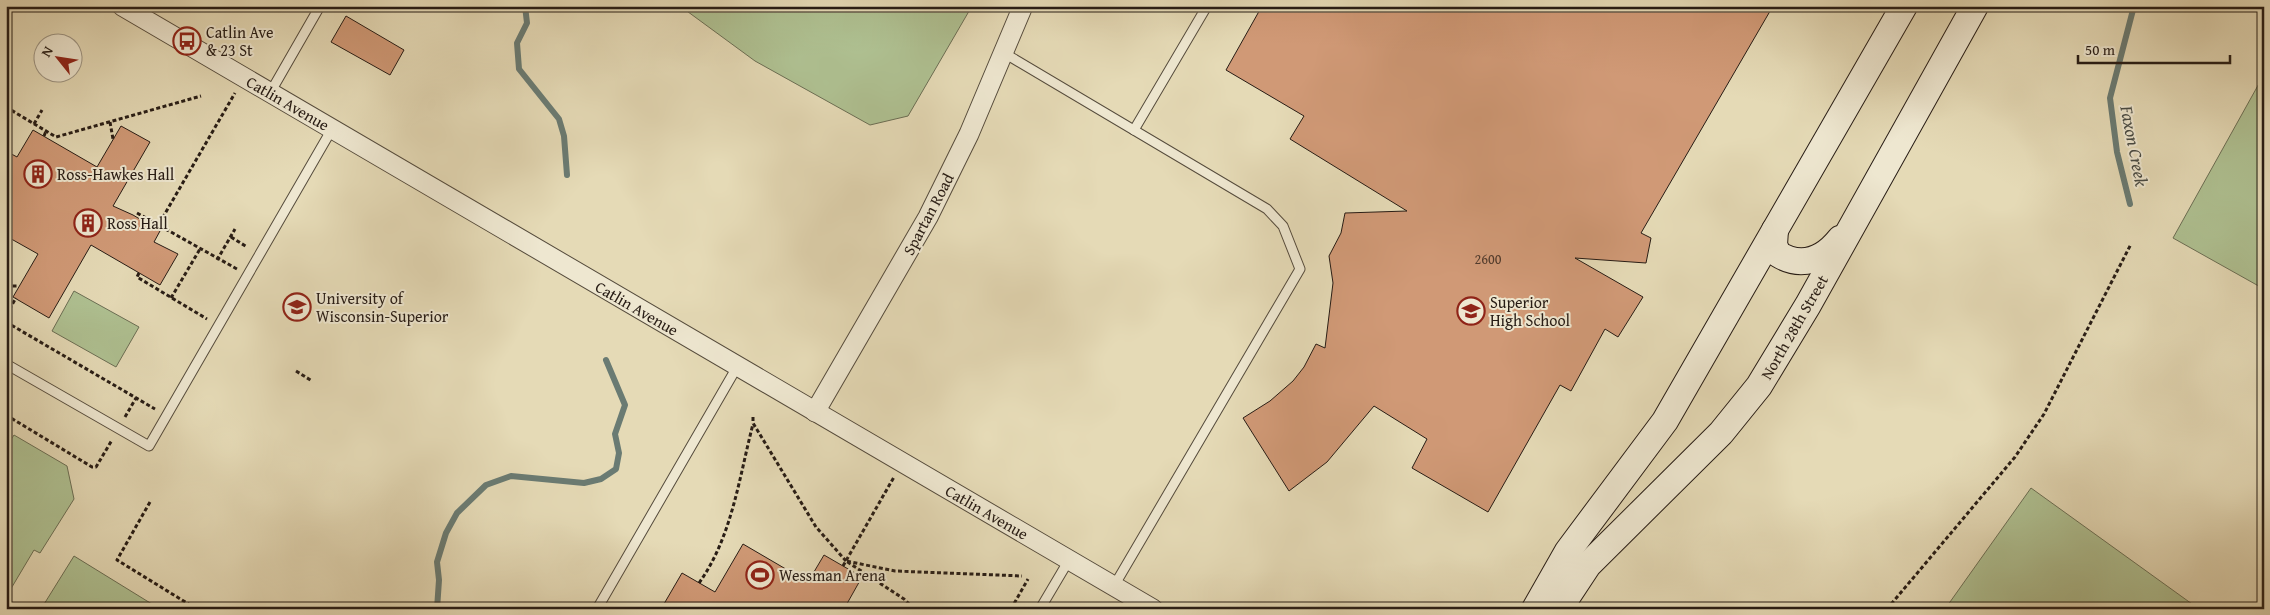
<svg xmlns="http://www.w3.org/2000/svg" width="2270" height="615" font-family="'Gentium Book Plus',serif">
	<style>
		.green { fill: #afc192; stroke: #6b6e54 }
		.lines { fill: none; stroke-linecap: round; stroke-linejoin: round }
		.stream { stroke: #6a7b73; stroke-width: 6 }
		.building { fill: #d09976; stroke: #271c15 }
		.lane-casing { stroke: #564c3d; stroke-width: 11 }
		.street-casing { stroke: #564c3d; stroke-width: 21 }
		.secondary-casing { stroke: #271c15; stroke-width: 28 }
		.path { stroke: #271c15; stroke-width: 3; stroke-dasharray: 4 2.5; stroke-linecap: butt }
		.lane { stroke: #eee7d0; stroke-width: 9 }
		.street { stroke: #eee7d0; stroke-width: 19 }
		.secondary { stroke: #eee7d0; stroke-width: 26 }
		.labels { text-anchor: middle; stroke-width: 4; stroke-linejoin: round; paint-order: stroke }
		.number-label { font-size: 14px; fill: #513b2d }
		.poi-label { font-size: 16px; fill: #271c15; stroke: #eee7d0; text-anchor: start }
		.street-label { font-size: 16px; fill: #271c15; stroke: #eee7d0 }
		.water-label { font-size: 18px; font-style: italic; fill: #484b44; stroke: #eee7d0 }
	</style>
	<rect width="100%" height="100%" fill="#e5dab6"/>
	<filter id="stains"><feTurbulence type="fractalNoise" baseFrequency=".004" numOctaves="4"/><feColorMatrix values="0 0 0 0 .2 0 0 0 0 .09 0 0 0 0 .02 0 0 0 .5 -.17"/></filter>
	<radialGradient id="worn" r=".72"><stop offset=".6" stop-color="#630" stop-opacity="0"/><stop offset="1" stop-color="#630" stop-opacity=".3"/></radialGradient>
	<g class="green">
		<polygon points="680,6 972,6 908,116 870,125 755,61"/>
		<polygon points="2261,80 2264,81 2264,289 2173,238"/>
		<polygon points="74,291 139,327 116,367 52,331"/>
		<polygon points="14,435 67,466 74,499 40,553 34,550 6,597 6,439 10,441"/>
		<polygon points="2031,488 2199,609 1945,609"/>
		<polygon points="74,556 160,609 41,609"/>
	</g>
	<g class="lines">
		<g class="stream">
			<polyline points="525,6 527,23 517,43 519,69 559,119 564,136 567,175"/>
			<polyline points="2130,204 2117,152 2110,98 2134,6"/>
			<polyline points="437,609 439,580 437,562 446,533 457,513 486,485 511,476 584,483 601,479 616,469 619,453 615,434 625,405 606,360"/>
		</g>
	</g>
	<g class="building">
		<polygon points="1262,6 1773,6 1641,233 1651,238 1646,263 1575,258 1643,297 1618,337 1605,329 1571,391 1560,385 1488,512 1412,468 1427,439 1374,406 1327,462 1289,491 1243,418 1270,401 1293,381 1304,367 1316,344 1325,348 1333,283 1329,256 1341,233 1345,213 1407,211 1290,139 1304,116 1226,70"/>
		<polygon points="346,16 404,50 390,75 331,42"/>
		<polygon points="121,126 150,142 113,206 133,215 160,231 154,242 178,254 160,285 91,245 49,318 13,297 38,254 6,236 6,151 17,157 33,130 97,167"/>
		<polygon points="743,544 808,582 824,555 862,577 844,609 661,609 682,573 715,592"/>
	</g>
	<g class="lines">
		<g class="lane-casing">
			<g id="lane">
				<polyline points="1004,53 1267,209 1283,226 1300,269 1114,586"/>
				<polyline points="270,93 320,6"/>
				<polyline points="1134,130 1207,6"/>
				<polyline points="6,364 149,446 332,129"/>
				<polyline points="597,609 737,367"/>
				<polyline points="1040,609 1069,560"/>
			</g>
		</g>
		<g class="street-casing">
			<g id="street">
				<polyline points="122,6 1153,609"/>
				<polyline points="815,412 928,217 969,134 1023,6"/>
			</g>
		</g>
		<g class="secondary-casing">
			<g id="secondary">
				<path d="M1775,230L1774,245L1778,254C1802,269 1824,259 1840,239"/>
				<polyline points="1535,609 1568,551 1665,421 1904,6"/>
				<polyline points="1559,609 1588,565 1721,433 1759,386 1808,305 1975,6"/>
			</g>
		</g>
		<g class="path">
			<polyline points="6,107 56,137 201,96"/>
			<polyline points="110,122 113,139"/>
			<polyline points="34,124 42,110"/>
			<polyline points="44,136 46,131"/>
			<polyline points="137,213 237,269"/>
			<polyline points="156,229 235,93"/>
			<polyline points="231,237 247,247"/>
			<polyline points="6,238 7,236"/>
			<polyline points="217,260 235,229"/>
			<polyline points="139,273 137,277 207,319"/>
			<polyline points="6,286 19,286"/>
			<polyline points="171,298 200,249"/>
			<polyline points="6,315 16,298"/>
			<polyline points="6,322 155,409"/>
			<polyline points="296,371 312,381"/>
			<polyline points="6,415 92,467 96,467 112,440"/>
			<polyline points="125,417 136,398"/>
			<polyline points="753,417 753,423 816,527 846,561"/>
			<polyline points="150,502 117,560 195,608"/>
			<polyline points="843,566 894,477"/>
			<path d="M699,583C732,537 739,478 753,424"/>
			<polyline points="914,609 904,599 846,561 895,571 1022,576"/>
			<polyline points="1011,609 1028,579"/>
			<polyline points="1887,609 2015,457 2044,414 2131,244"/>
		</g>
		<use href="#lane" class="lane"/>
		<use href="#street" class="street"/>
		<use href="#secondary" class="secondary"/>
	</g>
	<defs>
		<g id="bus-ring" transform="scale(1.4375)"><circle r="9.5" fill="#eee7d0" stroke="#8f2418" stroke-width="1.5"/><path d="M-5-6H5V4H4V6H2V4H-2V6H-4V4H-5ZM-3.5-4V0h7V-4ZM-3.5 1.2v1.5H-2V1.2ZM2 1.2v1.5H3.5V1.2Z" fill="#8f2418"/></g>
		<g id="building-ring" transform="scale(1.4375)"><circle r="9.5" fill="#eee7d0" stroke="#8f2418" stroke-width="1.5"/><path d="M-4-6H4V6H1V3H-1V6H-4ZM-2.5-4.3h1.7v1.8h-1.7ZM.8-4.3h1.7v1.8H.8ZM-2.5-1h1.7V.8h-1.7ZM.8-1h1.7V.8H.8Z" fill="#8f2418"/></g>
		<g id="university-ring" transform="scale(1.4375)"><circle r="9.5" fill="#eee7d0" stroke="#8f2418" stroke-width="1.5"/><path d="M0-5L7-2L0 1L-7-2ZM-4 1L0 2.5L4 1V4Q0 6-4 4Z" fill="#8f2418"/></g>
		<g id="school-ring" transform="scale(1.4375)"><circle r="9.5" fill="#eee7d0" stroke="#8f2418" stroke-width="1.5"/><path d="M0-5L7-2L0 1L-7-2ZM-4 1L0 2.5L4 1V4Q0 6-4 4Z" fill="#8f2418"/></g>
		<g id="stadium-ring" transform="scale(1.4375)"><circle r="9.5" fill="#eee7d0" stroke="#8f2418" stroke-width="1.5"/><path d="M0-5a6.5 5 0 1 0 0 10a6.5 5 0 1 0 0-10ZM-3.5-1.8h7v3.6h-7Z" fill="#8f2418"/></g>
	</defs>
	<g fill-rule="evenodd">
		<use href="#bus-ring" x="187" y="41"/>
		<use href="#building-ring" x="38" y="174"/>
		<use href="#building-ring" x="88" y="223"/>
		<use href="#university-ring" x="297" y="307"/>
		<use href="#school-ring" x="1471" y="311"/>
		<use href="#stadium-ring" x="760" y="575"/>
	</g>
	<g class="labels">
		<g class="number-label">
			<text x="1488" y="264">2600</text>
		</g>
		<g class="poi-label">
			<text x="206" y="38">Catlin Ave<tspan x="206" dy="18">&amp; 23 St</tspan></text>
			<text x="57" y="180">Ross-Hawkes Hall</text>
			<text x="107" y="229">Ross Hall</text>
			<text x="316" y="304">University of<tspan x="316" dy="18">Wisconsin-Superior</tspan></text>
			<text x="1490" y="308">Superior<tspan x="1490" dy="18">High School</tspan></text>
			<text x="779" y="581">Wessman Arena</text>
		</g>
		<g class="street-label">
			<text transform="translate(288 103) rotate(30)" y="6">Catlin Avenue</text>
			<text transform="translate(928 214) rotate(-62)" y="6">Spartan Road</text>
			<text transform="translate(637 308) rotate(30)" y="6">Catlin Avenue</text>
			<text transform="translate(1794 327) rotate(-60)" y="6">North 28th Street</text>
			<text transform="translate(987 512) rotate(30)" y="6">Catlin Avenue</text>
		</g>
		<g class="water-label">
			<text transform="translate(2134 146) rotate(79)" y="6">Faxon Creek</text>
		</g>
	</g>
	<rect width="2270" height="615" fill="none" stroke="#e5dab6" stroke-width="25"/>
	<rect x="8" y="8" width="2255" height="600" fill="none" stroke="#271c15" stroke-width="2.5"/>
	<rect x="12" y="12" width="2245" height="590" fill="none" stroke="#271c15"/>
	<g transform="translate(58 58) rotate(300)"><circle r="24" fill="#eee7d0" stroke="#9e9685"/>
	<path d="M0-4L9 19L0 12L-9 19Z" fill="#8f2418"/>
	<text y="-8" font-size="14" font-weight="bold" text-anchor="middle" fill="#271c15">N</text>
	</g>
	<path d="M2078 55v8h152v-8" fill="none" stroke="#271c15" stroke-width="2.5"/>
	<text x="2085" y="55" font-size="15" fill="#271c15" stroke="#eee7d0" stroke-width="4" paint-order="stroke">50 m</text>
	<rect width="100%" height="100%" filter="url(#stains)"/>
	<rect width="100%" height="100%" fill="url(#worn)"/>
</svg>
